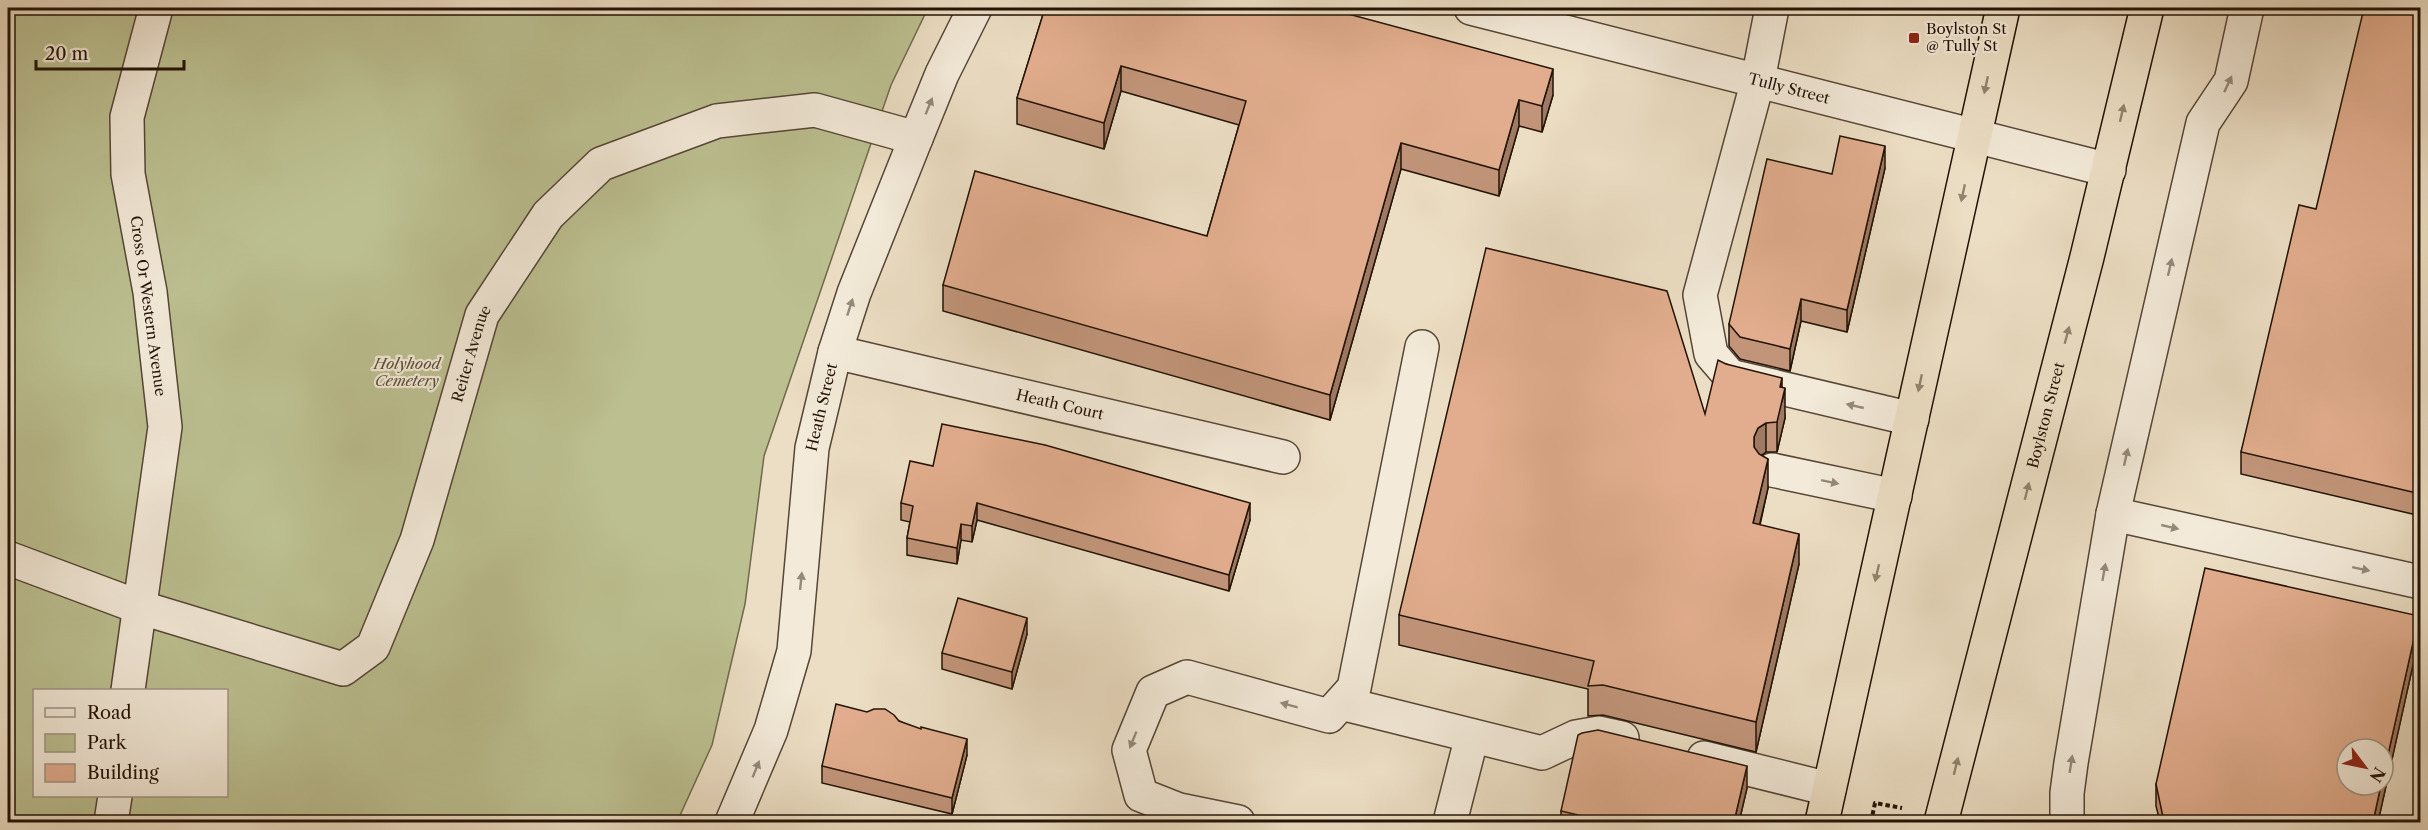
<svg xmlns="http://www.w3.org/2000/svg" width="2428" height="830" font-family="'Libre Caslon Text',serif">
	<style>
		.green { fill: #bcc091; stroke: #706a4c; stroke-width: 1.5; fill-rule: evenodd }
		.lines { fill: none; stroke-linecap: round; stroke-linejoin: round }
		.minor-casing { stroke: #554636; stroke-width: 36 }
		.highway-casing { stroke: #231306; stroke-width: 36 }
		.path { stroke: #231306; stroke-width: 4; stroke-dasharray: 4.5 3; stroke-linecap: butt }
		.minor { stroke: #f3ead9; stroke-width: 33 }
		.highway { stroke: #ecdec4; stroke-width: 33 }
		.wall { fill: #c2957a; stroke: #231306; stroke-width: 1.5 }
		.shaded-wall { fill: #9e7963; stroke: #231306; stroke-width: 1.5 }
		.building { fill: #e1ad8e; stroke: #231306; stroke-width: 1.5 }
		.oneway { fill: #95897a }
		.oneway2 { fill: #92836e }
		.poi-dot { fill: #8f2418; stroke: #f3ead9; stroke-width: 2 }
		.labels { text-anchor: middle; stroke-width: 4.5; stroke-linejoin: round; paint-order: stroke }
		.poi-label { font-size: 15px; fill: #231306; stroke: #f3ead9; text-anchor: start }
		.street-label { font-size: 15px; fill: #231306; stroke: #f3ead9 }
		.park-label { font-size: 15px; font-style: italic; fill: #595037; stroke: #f3ead9 }
	</style>
	<rect width="100%" height="100%" fill="#ecdec4"/>
	<filter id="stains"><feTurbulence type="fractalNoise" baseFrequency=".00333" numOctaves="4"/><feColorMatrix values="0 0 0 0 .2 0 0 0 0 .09 0 0 0 0 .02 0 0 0 .5 -.17"/></filter>
	<radialGradient id="worn" r=".72"><stop offset=".6" stop-color="#630" stop-opacity="0"/><stop offset="1" stop-color="#630" stop-opacity=".3"/></radialGradient>
	<path class="green" d="M8,8H928L891,85L764,456L745,604L712,745L677,822H8ZM34,690H226V796H34Z"/>
	<g class="lines">
		<g class="minor-casing">
			<g id="minor">
				<path id="s1" d="M1471,8L2109,170"/>
				<polyline points="1772,8 1758,80 1700,295 1711,354 1730,376 1912,419"/>
				<path id="s2" d="M835,352L1283,457"/>
				<polyline points="1772,470 1895,496"/>
				<polyline points="2113,514 2420,582"/>
				<path id="s3" d="M8,558L139,607L343,669L373,647L417,540L482,315L548,215L601,164L717,121L815,110L916,138"/>
				<polyline points="128,690 165,427 150,292 128,174 127,117 156,8"/>
				<polyline points="1341,703 1542,753 1576,737 1599,733 1622,738"/>
				<polyline points="1704,758 1829,789"/>
				<polyline points="111,822 115,796"/>
				<path id="s4" d="M732,822L771,730L794,651L812,448L835,352L854,293L916,138L942,74L975,8"/>
				<polyline points="1238,822 1179,810 1141,795 1129,750 1153,692 1187,677 1329,716 1354,688 1422,347"/>
				<polyline points="1450,822 1472,736"/>
				<polyline points="2067,822 2067,793 2071,763 2113,514 2203,123 2231,81 2247,8"/>
			</g>
		</g>
		<g class="highway-casing">
			<g id="highway">
				<polyline points="1822,822 2003,8"/>
				<path id="s5" d="M1941,822L2087,257L2147,8"/>
			</g>
		</g>
		<polyline class="path" points="1871,822 1875,803 1902,808"/>
		<use href="#minor" class="minor"/>
		<use href="#highway" class="highway"/>
	</g>
	<g class="wall">
		<polygon points="1045,8 1553,95 1542,132 1519,126 1499,196 1401,169 1330,420 943,311 943,285 1207,236 1239,125 1121,91 1104,149 1017,124 1017,98"/>
		<polygon points="2421,8 2421,516 2241,474 2241,452 2316,209"/>
		<polygon points="1885,168 1847,332 1801,321 1790,371 1740,359 1729,346 1729,324 1832,174"/>
		<polygon points="1726,364 1782,387 1785,418 1777,452 1766,452 1762,455 1768,488 1760,525 1799,564 1756,752 1603,715 1588,716 1588,689 1399,645 1399,615 1705,414"/>
		<polygon points="933,466 1250,520 1229,591 977,520 972,542 961,540 957,564 907,555 907,538 910,522 901,520 901,503"/>
		<polygon points="1027,634 1012,689 942,669 942,653"/>
		<polygon points="2419,638 2378,822 2160,822 2156,806 2156,784"/>
		<polygon points="899,721 967,755 952,814 822,783 822,766"/>
		<polygon points="1747,788 1739,822 1561,822 1561,811"/>
	</g>
	<g class="shaded-wall">
		<polygon points="1121,66 1121,91 1104,149 1104,123"/>
		<polygon points="1553,69 1553,95 1542,132 1542,106"/>
		<polygon points="1519,100 1519,126 1499,196 1499,170"/>
		<polygon points="1401,143 1401,169 1330,420 1330,395"/>
		<polygon points="1885,146 1885,168 1847,332 1847,310"/>
		<polygon points="1801,299 1801,321 1790,371 1790,349"/>
		<polygon points="1782,378 1782,402 1785,388 1785,418 1777,452 1777,422 1780,387"/>
		<polygon points="1766,423 1766,452 1758,458 1754,467 1754,437 1758,428"/>
		<polygon points="1768,459 1768,488 1753,553 1753,523"/>
		<polygon points="977,503 977,520 972,542 972,526"/>
		<polygon points="1250,503 1250,520 1229,591 1229,575"/>
		<polygon points="961,524 961,540 957,564 957,548"/>
		<polygon points="1799,534 1799,564 1756,752 1756,722"/>
		<polygon points="2419,616 2419,638 2378,822 2373,822 2381,785 2383,785 2383,777"/>
		<polygon points="1027,618 1027,634 1012,689 1012,672"/>
		<polygon points="967,739 967,755 952,814 952,798"/>
		<polygon points="1747,766 1747,788 1739,822 1734,822"/>
	</g>
	<g class="building">
		<polygon points="1045,8 1326,8 1553,69 1542,106 1519,100 1499,170 1401,143 1330,395 943,285 975,171 1207,236 1246,101 1121,66 1104,123 1017,98"/>
		<polygon points="2364,8 2421,8 2421,494 2241,452 2299,205 2316,209"/>
		<polygon points="1840,136 1885,146 1847,310 1801,299 1790,349 1740,337 1729,324 1767,159 1832,174"/>
		<polygon points="1486,248 1667,291 1705,414 1718,360 1726,364 1782,378 1780,387 1785,388 1777,422 1766,423 1758,428 1754,437 1754,447 1759,454 1768,459 1753,523 1799,534 1756,722 1603,685 1588,686 1594,661 1399,615"/>
		<polygon points="942,424 1045,445 1250,503 1229,575 977,503 972,526 961,524 957,548 907,538 913,506 901,503 910,461 933,466"/>
		<polygon points="2205,568 2419,616 2383,777 2383,749 2347,749 2347,785 2381,785 2373,822 2164,822 2156,784"/>
		<polygon points="958,598 1027,618 1012,672 942,653"/>
		<polygon points="836,704 867,712 874,709 885,709 894,715 899,721 921,729 921,727 967,739 952,798 822,766"/>
		<polygon points="1598,730 1747,766 1734,822 1608,822 1561,811 1578,735 1582,733"/>
	</g>
	<defs><path id="oneway-solid" d="M-6-.8H1V-3.2L6.5 0L1 3.2V.8H-6Z" transform="scale(1.5)"/></defs>
	<g class="oneway">
		<use href="#oneway-solid" transform="translate(2228 84) rotate(-65)"/>
		<use href="#oneway-solid" transform="translate(929 106) rotate(-68)"/>
		<use href="#oneway-solid" transform="translate(2170 267) rotate(-77)"/>
		<use href="#oneway-solid" transform="translate(850 307) rotate(-72)"/>
		<use href="#oneway-solid" transform="translate(1855 406) rotate(-167)"/>
		<use href="#oneway-solid" transform="translate(2126 457) rotate(-77)"/>
		<use href="#oneway-solid" transform="translate(1830 482) rotate(12)"/>
		<use href="#oneway-solid" transform="translate(2170 527) rotate(13)"/>
		<use href="#oneway-solid" transform="translate(2361 569) rotate(12)"/>
		<use href="#oneway-solid" transform="translate(2104 572) rotate(-80)"/>
		<use href="#oneway-solid" transform="translate(801 581) rotate(-84)"/>
		<use href="#oneway-solid" transform="translate(1289 705) rotate(-165)"/>
		<use href="#oneway-solid" transform="translate(1133 740) rotate(112)"/>
		<use href="#oneway-solid" transform="translate(2071 764) rotate(-81)"/>
		<use href="#oneway-solid" transform="translate(756 769) rotate(-68)"/>
	</g>
	<g class="oneway2">
		<use href="#oneway-solid" transform="translate(1986 85) rotate(102)"/>
		<use href="#oneway-solid" transform="translate(2122 113) rotate(-77)"/>
		<use href="#oneway-solid" transform="translate(1963 193) rotate(102)"/>
		<use href="#oneway-solid" transform="translate(2067 335) rotate(-75)"/>
		<use href="#oneway-solid" transform="translate(1920 383) rotate(102)"/>
		<use href="#oneway-solid" transform="translate(2027 491) rotate(-76)"/>
		<use href="#oneway-solid" transform="translate(1877 573) rotate(103)"/>
		<use href="#oneway-solid" transform="translate(1956 766) rotate(-76)"/>
	</g>
	<rect class="poi-dot" x="1908" y="32" width="12" height="12" rx="3"/>
	<g class="labels">
		<g class="poi-label">
			<text x="1926" y="34">Boylston St<tspan x="1926" dy="17">@ Tully St</tspan></text>
		</g>
		<g class="street-label">
			<text dy="5" stroke="none"><textPath href="#s1" startOffset="328">Tully Street</textPath></text>
			<text transform="translate(148 306) rotate(82)" y="5">Cross Or Western Avenue</text>
			<text dy="5" stroke="none"><textPath href="#s3" startOffset="700">Reiter Avenue</textPath></text>
			<text dy="5" stroke="none"><textPath href="#s2" startOffset="231">Heath Court</textPath></text>
			<text dy="5" stroke="none"><textPath href="#s4" startOffset="428">Heath Street</textPath></text>
			<text dy="5" stroke="none"><textPath href="#s5" startOffset="420">Boylston Street</textPath></text>
		</g>
		<g class="park-label">
			<text x="407" y="369">Holyhood<tspan x="407" dy="17">Cemetery</tspan></text>
		</g>
	</g>
	<rect width="2428" height="830" fill="none" stroke="#ecdec4" stroke-width="30"/>
	<rect x="9" y="9" width="2410" height="812" fill="none" stroke="#231306" stroke-width="3"/>
	<rect x="15" y="15" width="2398" height="800" fill="none" stroke="#231306" stroke-width="1.5"/>
	<rect x="33" y="689" width="195" height="108" fill="#f3ead9" stroke="#a09485" stroke-width="1.5"/>
	<rect x="45" y="708" width="30" height="9" fill="#f3ead9" stroke="#a09485" stroke-width="1.5"/>
	<text x="87" y="719" font-size="18" fill="#231306">Road</text>
	<rect x="45" y="734" width="30" height="18" fill="#bcc091" stroke="#a09485" stroke-width="1.5"/>
	<text x="87" y="749" font-size="18" fill="#231306">Park</text>
	<rect x="45" y="764" width="30" height="18" fill="#e1ad8e" stroke="#a09485" stroke-width="1.5"/>
	<text x="87" y="779" font-size="18" fill="#231306">Building</text>
	<g transform="translate(2365 767) rotate(122)"><circle r="28" fill="#f3ead9" stroke="#a09485" stroke-width="1.5"/>
	<path d="M0-4.5L10 22L0 15L-10 22Z" fill="#8f2418"/>
	<text y="-9" font-size="16" font-weight="bold" text-anchor="middle" fill="#231306">N</text>
	</g>
	<path d="M36 60v9h148v-9" fill="none" stroke="#231306" stroke-width="3"/>
	<text x="45" y="60" font-size="18" fill="#231306" stroke="#f3ead9" stroke-width="4.5" paint-order="stroke">20 m</text>
	<rect width="100%" height="100%" filter="url(#stains)"/>
	<rect width="100%" height="100%" fill="url(#worn)"/>
</svg>
